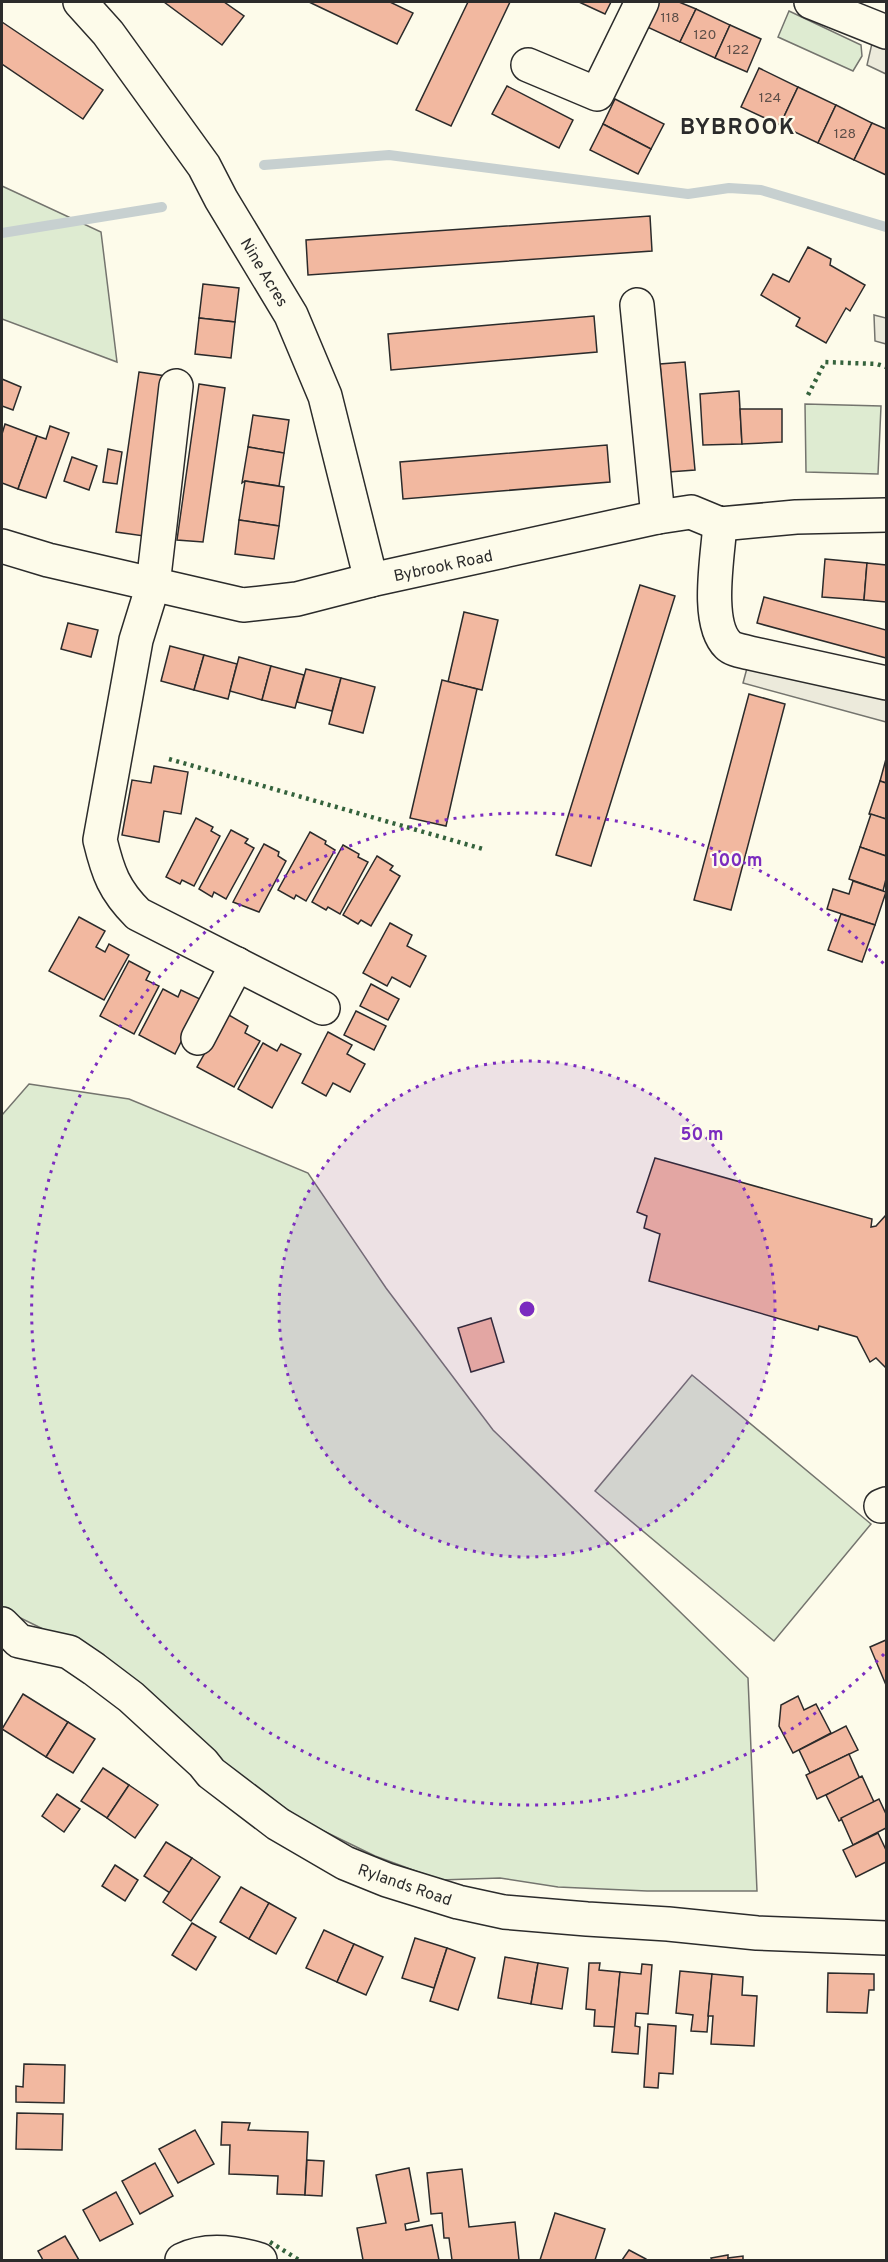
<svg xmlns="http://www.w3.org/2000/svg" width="888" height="2262" font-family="Overpass,sans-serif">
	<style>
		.green { fill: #deebd1; stroke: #74746e; stroke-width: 1.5 }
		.parking { fill: #eceadb; stroke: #74746e; stroke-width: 1.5 }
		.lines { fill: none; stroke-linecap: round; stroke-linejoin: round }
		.stream { stroke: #c7d0d0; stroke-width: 10 }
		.building { fill: #f2b8a0; stroke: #2b2b2b; stroke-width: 1.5 }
		.minor-casing { stroke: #2b2b2b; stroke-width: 36 }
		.minor { stroke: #fdfbea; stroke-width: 33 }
		.hedge { stroke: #34623c; stroke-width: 4.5; stroke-dasharray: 3 4.5; stroke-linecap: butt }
		.ring { fill: none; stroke: #7b2cbf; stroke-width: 3; stroke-dasharray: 3 6 }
		.labels { text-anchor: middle; stroke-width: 4.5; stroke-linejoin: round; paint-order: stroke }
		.number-label { font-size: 14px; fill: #5d4e48 }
		.street-label { font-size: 16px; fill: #2b2b2b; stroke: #fdfbea }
		.district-label { font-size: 22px; font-weight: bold; letter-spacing: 1.5px; fill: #2b2b2b; stroke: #fdfbea }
		.centre { fill: #7b2cbf; stroke: #fdfbea; stroke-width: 3 }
		.ring-label { font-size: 18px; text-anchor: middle; font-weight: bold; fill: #7b2cbf; stroke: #fdfbea; stroke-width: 4.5; stroke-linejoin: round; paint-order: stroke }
	</style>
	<rect width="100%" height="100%" fill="#fdfbea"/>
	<g class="green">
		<polygon points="789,11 861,45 862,56 853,71 778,37"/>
		<polygon points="2,186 101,232 117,362 2,319"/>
		<polygon points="805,404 881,406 878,474 806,472"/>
		<polygon points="29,1084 129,1099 308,1173 386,1288 493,1430 748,1678 757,1891 647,1891 558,1887 500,1878 440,1880 375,1856 305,1822 235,1772 86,1650 2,1609 2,1115"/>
		<polygon points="692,1375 871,1524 774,1641 595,1491"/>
	</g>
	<g class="parking">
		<polygon points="873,39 886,45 886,74 867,65"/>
		<polygon points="874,315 886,318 886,344 875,341"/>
		<polygon points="750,657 886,694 886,722 743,683"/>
	</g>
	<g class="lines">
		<g class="stream">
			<polyline points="264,165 389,155 688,194 729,188 761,190 886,227"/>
			<polyline points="2,233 162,207"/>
		</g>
	</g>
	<g class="building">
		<polygon points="164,2 224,2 244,16 222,45"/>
		<polygon points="309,2 390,2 413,13 397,44"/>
		<polygon points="468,2 510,2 451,126 416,110"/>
		<polygon points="579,2 611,2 605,14"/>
		<polygon points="657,2 679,2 696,9 680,42 645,26"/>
		<polygon points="696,9 730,25 715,58 680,42"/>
		<polygon points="2,22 103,90 83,119 2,64"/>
		<polygon points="730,25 761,39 747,72 715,58"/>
		<polygon points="759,68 798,87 780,125 741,107"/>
		<polygon points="507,86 573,120 559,148 492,114"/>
		<polygon points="798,87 836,105 818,143 780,125"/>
		<polygon points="615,99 664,124 651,149 603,124"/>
		<polygon points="836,105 872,123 854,160 818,143"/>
		<polygon points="872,123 886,129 886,175 854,160"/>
		<polygon points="603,124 651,149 638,174 590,150"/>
		<polygon points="650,216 652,251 308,275 306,240"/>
		<polygon points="808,247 831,259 830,265 865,285 850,311 846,308 826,343 796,326 800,318 761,295 773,274 789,282"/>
		<polygon points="203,284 239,288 235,322 199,318"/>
		<polygon points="594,316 597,352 391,370 388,334"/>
		<polygon points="199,318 235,322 231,358 195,354"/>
		<polygon points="685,362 695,470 669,472 660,364"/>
		<polygon points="139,372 166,376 144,536 116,532"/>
		<polygon points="2,379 21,387 13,410 2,406"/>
		<polygon points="199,384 225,388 203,542 177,540"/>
		<polygon points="739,391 742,444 703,445 700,394"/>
		<polygon points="740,409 782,409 782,442 742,444"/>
		<polygon points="253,415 289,420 284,453 248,447"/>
		<polygon points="5,424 37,436 18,489 2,483 2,434"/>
		<polygon points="50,426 69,433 46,498 18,489 37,436 46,439"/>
		<polygon points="607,445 610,482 403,499 400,462"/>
		<polygon points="248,447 284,453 279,486 245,481 242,483"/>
		<polygon points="108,449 122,452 117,484 103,482"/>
		<polygon points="72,457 97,466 89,490 64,481"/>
		<polygon points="245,481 284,487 279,526 239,520"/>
		<polygon points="239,520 279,526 274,559 235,554"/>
		<polygon points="825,559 867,563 864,600 822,597"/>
		<polygon points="867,563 886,565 886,602 864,600"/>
		<polygon points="640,585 675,596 591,866 556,855"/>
		<polygon points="764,597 886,630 886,658 757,623"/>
		<polygon points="464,612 498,620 482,690 448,682"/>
		<polygon points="68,623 98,630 91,657 61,649"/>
		<polygon points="170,646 204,655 194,690 161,681"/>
		<polygon points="204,655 237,664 228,699 194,690"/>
		<polygon points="239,657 271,666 262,700 230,691"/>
		<polygon points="271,666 304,675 295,708 262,700"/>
		<polygon points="306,669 341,678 332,711 297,702"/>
		<polygon points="341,678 375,687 363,733 329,724"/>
		<polygon points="442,680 477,689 446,826 410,818"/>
		<polygon points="749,694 785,704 731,910 694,900"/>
		<polygon points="886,759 886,783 880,781"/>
		<polygon points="154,766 188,772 181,814 164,811 159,842 122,835 132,780 151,783"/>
		<polygon points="880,781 886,783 886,819 869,814"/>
		<polygon points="871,814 886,819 886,856 860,847"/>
		<polygon points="196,818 213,827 211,831 220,836 194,886 182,880 180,884 166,877"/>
		<polygon points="231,830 248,839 245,843 254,848 226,899 214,892 212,897 199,889"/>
		<polygon points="310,832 326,841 325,844 335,850 306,901 296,895 294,899 278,890"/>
		<polygon points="264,844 279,852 278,856 286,861 259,912 233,902"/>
		<polygon points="343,845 359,854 358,857 368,862 340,914 328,907 326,910 312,902"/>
		<polygon points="860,847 886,856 886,879 883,891 849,879"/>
		<polygon points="377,856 393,866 390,870 400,876 371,926 361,920 358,924 343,915"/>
		<polygon points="853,881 886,892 875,925 827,909 833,889 849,894"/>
		<polygon points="841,914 875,925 862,962 828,950"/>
		<polygon points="79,917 105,931 96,947 105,952 109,944 129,955 104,1000 49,971"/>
		<polygon points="390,923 412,935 407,946 426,956 410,987 392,977 387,986 363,973"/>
		<polygon points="129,961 150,972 146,980 159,986 134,1034 100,1016"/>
		<polygon points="371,984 399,999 388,1020 360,1006"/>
		<polygon points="163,989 178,997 181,990 202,1000 175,1054 139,1035"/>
		<polygon points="356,1011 386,1026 374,1050 344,1035"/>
		<polygon points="227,1014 248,1026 245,1033 260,1041 234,1087 197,1067"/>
		<polygon points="328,1032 352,1045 347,1054 365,1064 350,1092 333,1083 326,1096 302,1083"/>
		<polygon points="263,1043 277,1051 281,1044 301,1054 272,1108 238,1089"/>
		<polygon points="655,1158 872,1219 871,1227 876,1226 886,1215 886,1368 876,1358 870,1362 857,1337 819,1326 818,1330 649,1281 660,1234 644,1228 647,1216 637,1212"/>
		<polygon points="491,1318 504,1362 471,1372 458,1328"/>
		<polygon points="886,1640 886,1685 870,1647"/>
		<polygon points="23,1694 68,1722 46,1757 2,1729"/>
		<polygon points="798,1696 804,1710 816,1704 831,1733 793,1753 779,1726 781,1705"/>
		<polygon points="68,1722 95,1739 73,1773 46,1757"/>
		<polygon points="846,1726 858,1750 810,1773 799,1750"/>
		<polygon points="849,1754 860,1779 817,1799 806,1775"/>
		<polygon points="103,1768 129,1785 107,1818 81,1801"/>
		<polygon points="862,1776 874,1802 839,1821 826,1795"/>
		<polygon points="129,1785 158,1805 135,1838 107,1818"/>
		<polygon points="57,1794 80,1809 64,1832 42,1816"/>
		<polygon points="879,1799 886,1814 886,1828 853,1845 841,1818"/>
		<polygon points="878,1833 886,1850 886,1862 856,1877 843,1850"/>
		<polygon points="166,1842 192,1858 170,1893 144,1876"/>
		<polygon points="192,1858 220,1877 191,1921 163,1902"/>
		<polygon points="115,1865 138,1880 125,1901 102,1886"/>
		<polygon points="241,1887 269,1903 249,1939 220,1922"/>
		<polygon points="269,1903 296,1918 276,1954 249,1939"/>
		<polygon points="192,1923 216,1937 196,1970 172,1955"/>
		<polygon points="324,1930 354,1944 337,1982 306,1968"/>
		<polygon points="415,1938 447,1948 434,1988 402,1978"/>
		<polygon points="354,1944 383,1957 366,1995 337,1982"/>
		<polygon points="447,1948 475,1958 458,2010 430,2001"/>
		<polygon points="505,1957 538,1963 531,2004 498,1998"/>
		<polygon points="538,1963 568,1968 562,2009 531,2004"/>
		<polygon points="589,1963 600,1963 599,1970 620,1972 615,2027 594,2026 595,2010 586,2009"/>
		<polygon points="642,1964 652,1965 648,2014 636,2013 635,2026 640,2027 638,2054 612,2052 620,1972 641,1974"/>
		<polygon points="680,1971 712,1974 707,2032 691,2031 693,2015 676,2013"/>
		<polygon points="828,1973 874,1974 874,1990 869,1990 867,2013 827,2012"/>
		<polygon points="712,1974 743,1977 742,1995 757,1996 754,2046 711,2044 713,2016 708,2016"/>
		<polygon points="648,2024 676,2026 673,2074 659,2073 658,2088 644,2087"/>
		<polygon points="24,2064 65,2065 64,2103 16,2102 16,2086 23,2087"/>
		<polygon points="17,2113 63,2114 62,2150 16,2149"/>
		<polygon points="222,2122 250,2123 248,2130 308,2132 305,2195 277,2194 278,2176 229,2174 230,2145 221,2145"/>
		<polygon points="195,2130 214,2164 178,2183 159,2149"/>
		<polygon points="307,2160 324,2161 322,2196 305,2195"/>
		<polygon points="155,2163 173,2196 140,2214 122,2181"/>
		<polygon points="409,2168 419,2221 405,2224 406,2230 432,2225 439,2260 363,2260 357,2228 386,2223 376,2175"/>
		<polygon points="462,2169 469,2227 515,2222 519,2260 452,2260 449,2238 444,2238 442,2213 431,2214 427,2173"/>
		<polygon points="116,2192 133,2224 100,2241 83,2210"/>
		<polygon points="555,2213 605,2229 595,2260 540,2260"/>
		<polygon points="65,2236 79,2260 43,2260 38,2251"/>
		<polygon points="629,2250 646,2259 646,2260 622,2260"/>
		<polygon points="728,2255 728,2260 712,2260 711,2258"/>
		<polygon points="743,2256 743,2260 728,2260 728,2258"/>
	</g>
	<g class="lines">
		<g class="minor-casing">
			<g id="minor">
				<polyline points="80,2 108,33 204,166 221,199 291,315 325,396 371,580"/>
				<polyline points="811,2 886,32"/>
				<polyline points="528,65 597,94 642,2"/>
				<polyline points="637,305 658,517"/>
				<path d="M176,386L153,585L136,640L100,840C108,873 114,890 138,914L323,1008"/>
				<path d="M720,524C718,555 705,623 728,645C733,650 743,651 750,653L886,683"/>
				<polyline points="2,546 48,560 243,605 297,599 371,580 658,517 691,512 720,524 796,517 886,515"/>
				<polyline points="198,1038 237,964"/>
				<polyline points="881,1506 886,1504"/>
				<polyline points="2,1624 19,1641 69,1652 94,1669 131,1697 203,1763 211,1773 278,1824 345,1863 387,1880 458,1902 504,1912 587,1919 668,1924 757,1933 886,1938"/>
				<path d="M182,2260C206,2248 235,2252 260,2260"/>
			</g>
		</g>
		<use href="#minor" class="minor"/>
		<g class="hedge">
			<polyline points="808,395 825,362 877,364 886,367"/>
			<polyline points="169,759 483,849"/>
			<polyline points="270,2242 299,2260"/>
		</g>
	</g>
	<circle cx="527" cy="1309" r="248" fill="#7b2cbf" fill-opacity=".12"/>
	<g class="ring">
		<circle cx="527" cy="1309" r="248"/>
		<path d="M884 1654A496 496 0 1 1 884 964"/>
	</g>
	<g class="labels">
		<g class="number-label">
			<text x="670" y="22">118</text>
			<text x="705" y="39">120</text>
			<text x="738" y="54">122</text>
			<text x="770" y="102">124</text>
			<text x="845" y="138">128</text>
		</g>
		<g class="street-label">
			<text transform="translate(265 272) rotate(59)" y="6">Nine Acres</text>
			<text transform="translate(443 565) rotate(-12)" y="6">Bybrook Road</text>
			<text transform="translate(405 1884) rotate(19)" y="6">Rylands Road</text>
		</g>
		<g class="district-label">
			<text x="738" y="134">BYBROOK</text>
		</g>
	</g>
	<circle cx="527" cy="1309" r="9" class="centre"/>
	<g class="ring-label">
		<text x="737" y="866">100 m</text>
		<text x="702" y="1140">50 m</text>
	</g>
	<rect width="888" height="2262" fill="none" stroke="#2b2b2b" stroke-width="6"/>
</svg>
